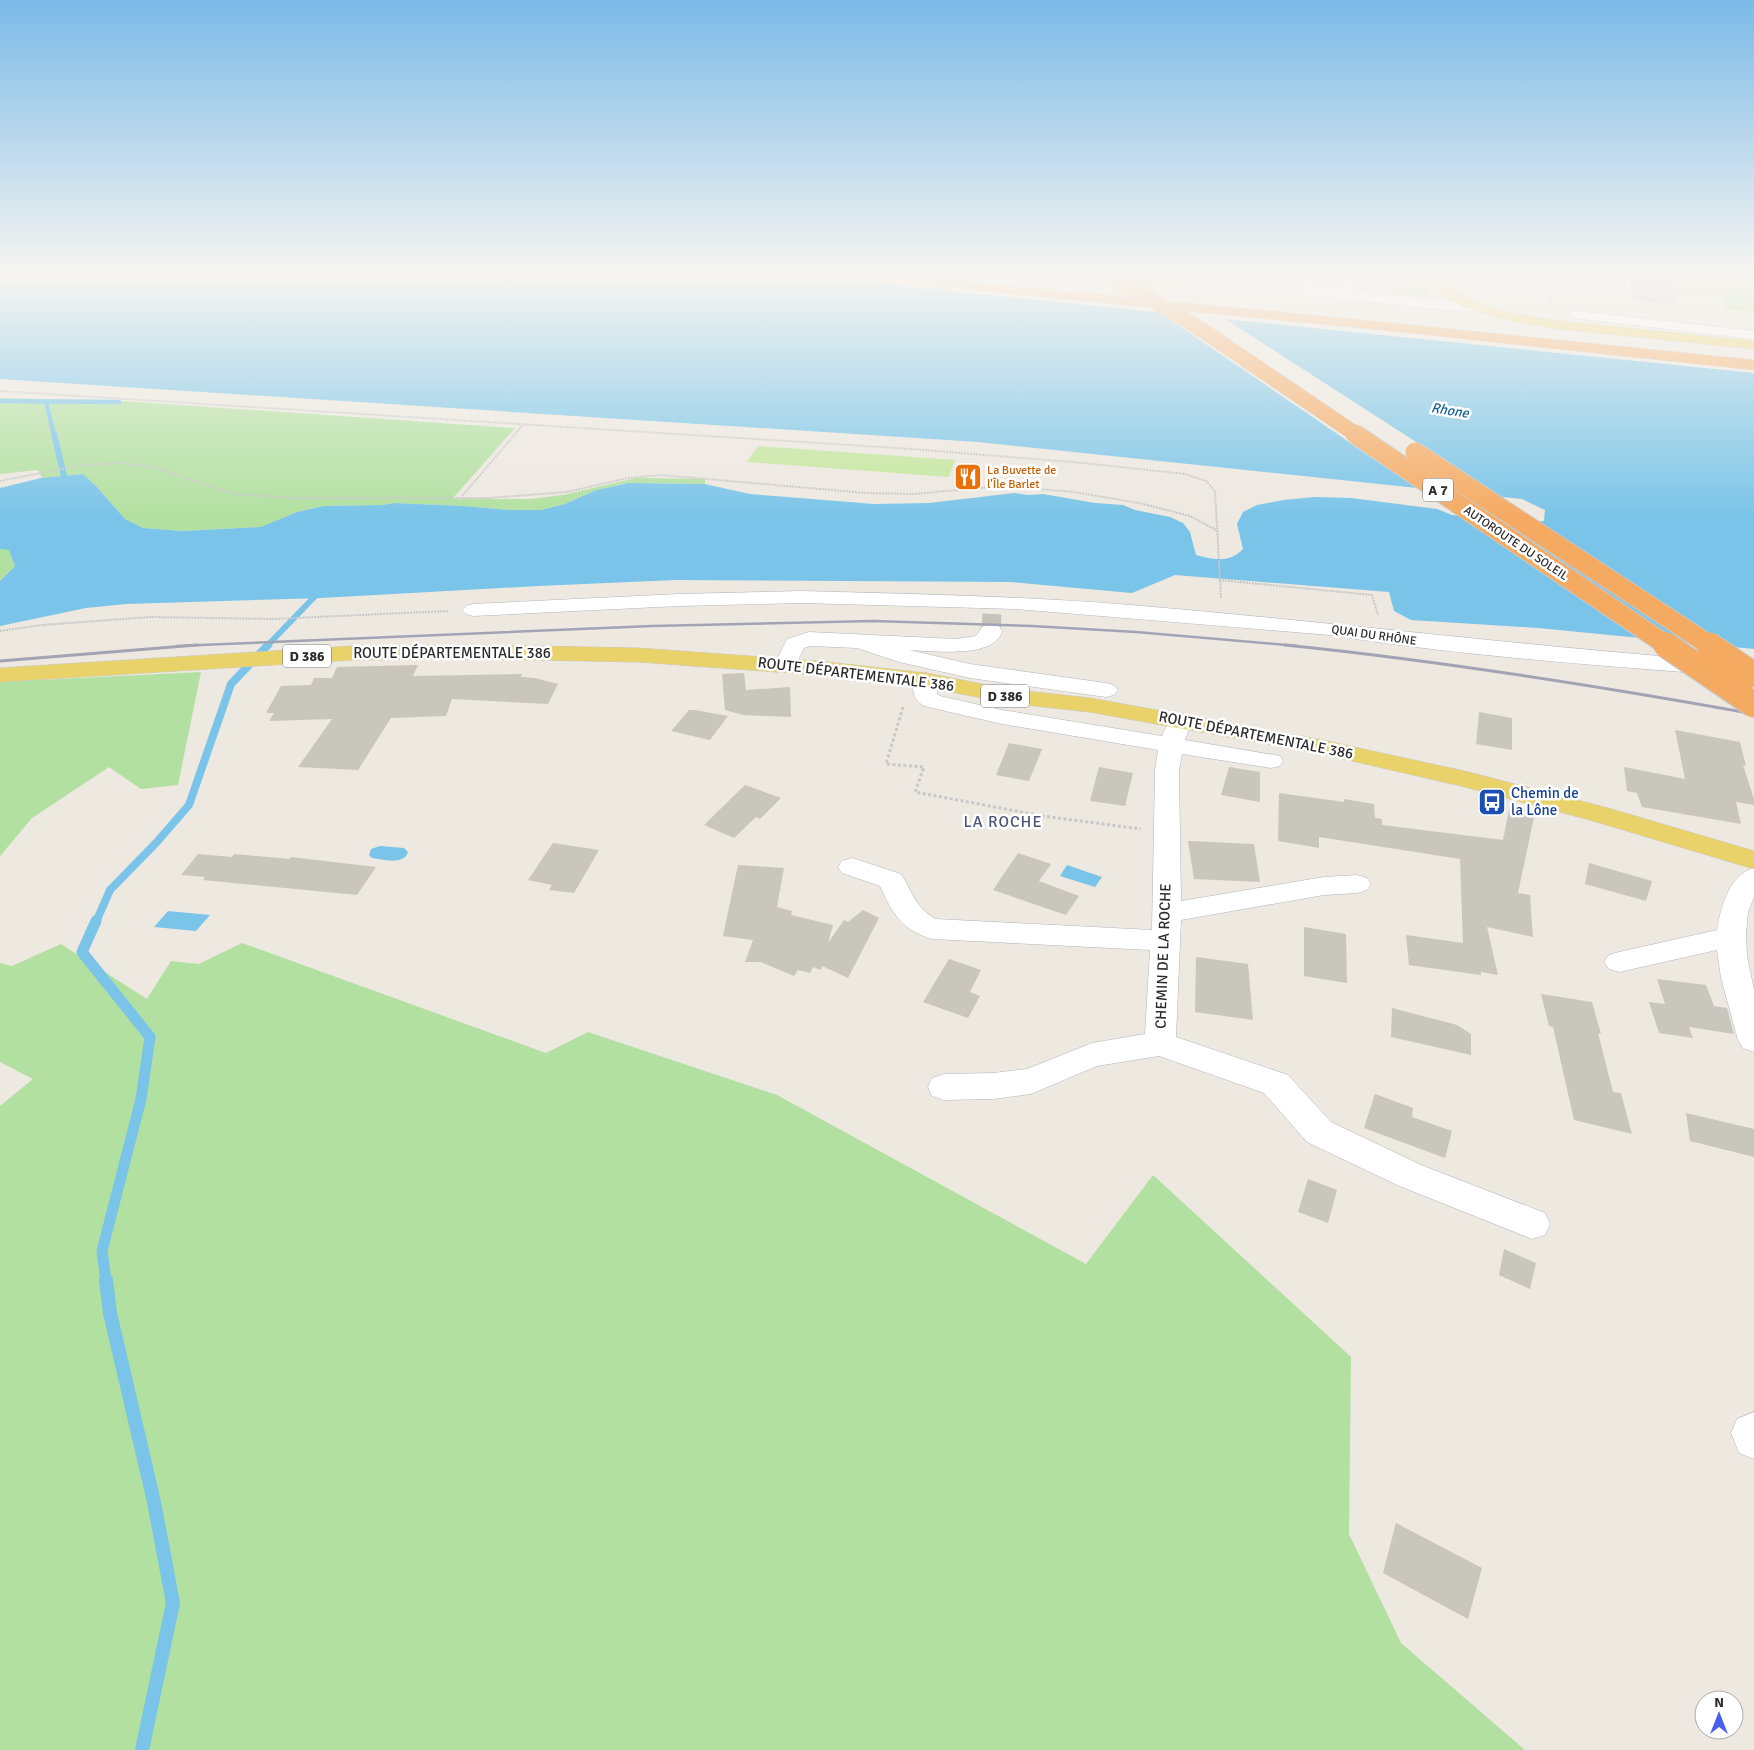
<svg xmlns="http://www.w3.org/2000/svg" width="1754" height="1750" font-family="Signika,sans-serif">
	<style>
		.green { fill: #b2e0a0 }
		.pitch { fill: #c3e69c }
		.water { fill: #79c4e8 }
		.pier { fill: #ede8e0 }
		.lines { fill: none; stroke-linecap: round; stroke-linejoin: round }
		.stream-far4 { stroke: #79c4e8; stroke-width: 4.5 }
		.stream-far3 { stroke: #79c4e8; stroke-width: 6 }
		.stream-far2 { stroke: #79c4e8; stroke-width: 8 }
		.stream-far1 { stroke: #79c4e8; stroke-width: 11 }
		.stream { stroke: #79c4e8; stroke-width: 14 }
		.building { fill: #c9c6be }
		.minor-tunnel { stroke: #c6c2bc; stroke-width: 19; stroke-dasharray: 19 9; stroke-linecap: butt }
		.minor-casing { stroke: #b3b5bf; stroke-width: 1 }
		.major-casing { stroke: #c8c8c8; stroke-width: 1 }
		.highway-casing { stroke: #c8c8c8; stroke-width: 1 }
		.path-far1 { stroke: #c8c8c8; stroke-width: 2; stroke-dasharray: 2 1; stroke-linecap: butt }
		.path { stroke: #c8c8c8; stroke-width: 3; stroke-dasharray: 3 2.5; stroke-linecap: butt }
		.minor { fill: #fff; fill-rule: evenodd }
		.major { fill: #e9d269; fill-rule: evenodd }
		.highway { fill: #f5aa62; fill-rule: evenodd }
		.rail-far1 { stroke: #a2a4b5; stroke-width: 2.5 }
		.rail { stroke: #a2a4b5; stroke-width: 3 }
		.highway-bridge-far2-casing { stroke: #c8c8c8; stroke-width: 16; stroke-linecap: butt }
		.highway-bridge-far1-casing { stroke: #c8c8c8; stroke-width: 21; stroke-linecap: butt }
		.highway-bridge-casing { stroke: #c8c8c8; stroke-width: 27; stroke-linecap: butt }
		.highway-bridge-far2 { stroke: #f5aa62; stroke-width: 15 }
		.highway-bridge-far1 { stroke: #f5aa62; stroke-width: 19 }
		.highway-bridge { stroke: #f5aa62; stroke-width: 25 }
		.labels { text-anchor: middle; stroke-width: 5; stroke-linejoin: round; paint-order: stroke }
		.far-food-label { font-size: 12px; fill: #c56008; stroke: #fff; text-anchor: start }
		.far-street-label { font-size: 12px; fill: #2c2c2c; stroke: #fff }
		.far-water-label { font-size: 14px; font-style: italic; fill: #166397; stroke: #fff }
		.shield { fill: #fff; stroke: #6b6b6b; stroke-width: 1 }
		.shield-label { font-size: 14px; font-weight: bold; fill: #2c2c2c }
		.street-label { font-size: 15px; fill: #2c2c2c; stroke: #fff }
		.transit-label { font-size: 15px; fill: #164399; stroke: #fff; text-anchor: start }
		.neighbourhood-label { font-size: 16px; letter-spacing: 1px; fill: #4f547b; stroke: #fff }
	</style>
	<rect width="100%" height="100%" fill="#ede8e0"/>
	<g class="green">
		<polygon points="1050,273 1080,273 1103,285 1066,280"/>
		<polygon points="1141,273 1177,273 1178,282 1186,285 1184,290 1178,290"/>
		<polygon points="1349,273 1407,273 1425,286 1423,288 1431,294 1428,295 1429,297 1364,290 1364,288 1405,292 1408,280"/>
		<polygon points="1671,273 1754,273 1754,312 1726,309 1720,295 1674,291"/>
		<polygon points="0,398 122,401 515,428 452,499 531,499 563,495 636,478 705,479 705,484 629,483 596,490 565,504 541,510 509,510 463,506 395,503 382,505 323,506 297,512 262,527 182,531 143,528 125,519 96,486 83,474 42,478 38,470 0,474"/>
		<polygon points="0,549 9,550 15,566 0,581"/>
		<polygon points="201,672 178,785 141,789 109,767 32,818 0,856 0,682"/>
		<polygon points="242,943 546,1053 588,1032 777,1095 1086,1264 1153,1175 1351,1357 1349,1534 1401,1643 1525,1750 0,1750 0,1106 33,1079 0,1062 0,963 12,966 61,944 147,999 171,961 199,964"/>
	</g>
	<polygon class="pitch" points="758,446 955,460 949,477 747,462"/>
	<g class="water">
		<path d="M0,273H774L1754,373V649L1538,628L1411,620L1394,611L1389,592L1175,575L1132,593L1011,582L676,580L538,586L321,598L126,604L86,608L0,626V581L15,566L9,550L0,549V488L41,478L83,474L96,486L125,519L143,528L182,531L261,527L297,512L323,506L382,505L395,503L463,506L509,510H541L565,504L596,490L629,483L705,484L750,494L874,504L929,503L1014,493L1028,495L1043,494L1095,503L1123,505L1135,510L1170,517L1183,523L1190,532L1196,555C1213,560 1230,563 1243,549L1237,524L1243,512L1257,505L1284,500L1315,497L1351,498L1437,509L1452,515L1524,522L1544,521L1545,510L1522,499L978,442L0,379Z"/>
		<path d="M380,846L404,848L408,852C403,866 383,859 372,858L369,855L371,849Z"/>
		<polygon points="1067,865 1102,877 1095,887 1060,876"/>
		<polygon points="168,911 210,915 196,931 154,927"/>
	</g>
	<polygon class="pier" points="1153,308 1219,315 1506,500 1421,491"/>
	<g class="lines">
		<g class="stream-far4">
			<polyline points="1049,273 1058,277"/>
			<polyline points="0,401 119,402"/>
			<polyline points="46,402 54,435"/>
		</g>
		<g class="stream-far3">
			<polyline points="54,434 64,476"/>
			<polyline points="267,646 320,591"/>
		</g>
		<polyline class="stream-far2" points="96,922 110,890 156,843 189,805 231,684 268,645"/>
		<polyline class="stream-far1" points="96,921 82,952 150,1037 141,1099 102,1251 106,1281"/>
		<polyline class="stream" points="106,1280 110,1313 154,1502 173,1603 142,1750"/>
	</g>
	<g class="building">
		<polygon points="1628,273 1669,275 1676,305 1631,300"/>
		<polygon points="418,665 413,676 522,674 521,677 535,678 558,684 548,704 452,699 446,716 391,718 358,770 298,767 332,719 269,721 274,713 266,713 281,686 311,685 314,678 332,678 337,667"/>
		<polygon points="744,673 746,690 790,687 791,717 743,715 725,710 722,674"/>
		<polygon points="689,710 695,710 728,716 710,740 671,731"/>
		<polygon points="1479,712 1512,718 1512,750 1476,744"/>
		<polygon points="1675,730 1740,742 1746,766 1743,765 1754,799 1754,805 1736,802 1741,824 1642,807 1637,793 1627,791 1624,767 1685,779"/>
		<polygon points="1009,743 1042,749 1029,781 996,775"/>
		<polygon points="1099,767 1133,773 1125,806 1090,801"/>
		<polygon points="1229,767 1260,772 1260,802 1221,795"/>
		<polygon points="745,785 781,798 760,819 756,817 734,838 704,825"/>
		<polygon points="1279,793 1344,802 1344,799 1374,804 1375,818 1382,819 1382,825 1503,840 1510,805 1535,812 1518,893 1530,895 1533,937 1487,927 1498,975 1481,972 1481,975 1409,965 1406,935 1463,943 1460,859 1319,837 1319,848 1278,841"/>
		<polygon points="1188,841 1254,844 1260,882 1194,879"/>
		<polygon points="553,843 599,850 574,893 549,890 552,885 528,880"/>
		<polygon points="1018,853 1051,864 1039,881 1079,896 1066,915 993,890"/>
		<polygon points="198,854 232,857 234,854 289,859 291,857 376,867 357,895 203,880 205,877 181,875"/>
		<polygon points="1589,863 1652,881 1646,901 1585,884"/>
		<polygon points="738,865 784,868 777,907 792,911 791,915 833,925 828,943 844,920 848,922 863,910 879,918 848,978 822,966 821,970 813,967 810,973 798,970 794,976 761,962 745,962 753,940 723,936"/>
		<polygon points="1304,927 1346,934 1347,983 1304,976"/>
		<polygon points="1196,957 1248,964 1253,1020 1195,1012"/>
		<polygon points="949,959 981,970 970,992 980,996 968,1018 923,1002"/>
		<polygon points="1657,979 1706,985 1714,1006 1727,1008 1734,1034 1689,1027 1693,1038 1659,1033 1649,1002 1665,1004"/>
		<polygon points="1541,994 1592,1002 1601,1034 1598,1033 1613,1092 1621,1093 1632,1134 1574,1120 1553,1027 1549,1026"/>
		<polygon points="1392,1008 1457,1025 1471,1034 1471,1055 1391,1037"/>
		<polygon points="1375,1094 1413,1108 1412,1117 1452,1131 1445,1158 1364,1128"/>
		<polygon points="1686,1113 1754,1129 1754,1157 1690,1141"/>
		<polygon points="1308,1179 1337,1190 1328,1223 1298,1212"/>
		<polygon points="1504,1249 1536,1263 1530,1289 1499,1275"/>
		<polygon points="1396,1523 1482,1568 1468,1619 1383,1573"/>
	</g>
	<g class="lines">
		<polyline class="minor-tunnel" points="991,631 992,614"/>
		<g class="minor-casing">
			<g id="minor">
				<polygon points="1289,273 1302,273 1314,288 1341,291 1344,280 1317,277 1311,273 1351,273 1357,274 1358,277 1354,292 1475,303 1482,307 1475,311 1446,310 1310,296 1305,295"/>
				<polygon points="1577,311 1754,331 1754,339 1572,318 1570,315 1572,312"/>
				<path d="M802,591C912,594 1021,596 1131,605C1323,621 1515,645 1708,660L1716,662L1719,667L1716,672L1708,674C1582,664 1455,655 1330,635L1016,609L802,603L679,606L473,616L466,614L462,610L466,606L473,604L679,594Z"/>
				<path d="M991,625L999,626L1002,631C996,659 930,651 909,650L970,664L1106,683L1114,685L1118,690L1114,695L1106,697L970,678L899,662L857,648L811,646L804,648L793,670L785,672L777,670L774,665L787,639L809,632L956,639L976,636L983,626Z"/>
				<path d="M926,673L934,675L937,680V694L940,696L1002,710L1162,736L1172,715L1180,713L1188,715L1192,720L1185,740L1280,756L1283,761L1280,766L1271,768L1182,754L1179,771L1181,901L1324,877L1357,875L1367,878L1371,884L1367,890L1357,893L1324,895L1181,920L1176,1037L1288,1075L1331,1122L1421,1165L1545,1213L1550,1224L1545,1235L1532,1239L1397,1185L1307,1142L1264,1093L1159,1056L1097,1066L1031,1094L993,1099L944,1100L932,1096L928,1087L932,1078L944,1074L993,1073L1027,1069L1092,1043L1145,1034L1150,950L932,939C902,930 892,913 880,886L842,873L838,867L842,861L852,858L901,874C912,891 916,909 936,919L1152,930L1155,771L1158,750L1002,724L924,706C912,699 910,687 918,675Z"/>
				<path d="M1754,868V897L1748,912L1746,934L1747,956L1754,990V1052L1743,1048L1738,1040L1721,978L1717,950L1619,972L1609,969L1604,962L1609,955L1619,952L1717,930C1721,907 1729,875 1754,868Z"/>
				<polygon points="1754,1412 1754,1459 1739,1453 1731,1433 1737,1419"/>
			</g>
		</g>
		<g class="major-casing">
			<g id="major">
				<polygon points="1415,273 1429,273 1472,301 1512,313 1559,321 1754,341 1754,349 1559,329 1510,321 1462,307 1445,297"/>
				<polygon points="485,645 638,648 818,661 926,673 1007,689 1090,698 1322,740 1464,771 1608,808 1754,851 1754,869 1590,820 1461,786 1322,754 1090,712 1007,703 926,687 818,675 638,662 485,659 352,660 0,682 0,668 352,646"/>
			</g>
		</g>
		<g class="highway-casing">
			<g id="highway">
				<polygon points="833,273 879,273 1392,323 1754,360 1754,370 1392,331 839,277"/>
				<polygon points="1092,273 1109,273 1125,282 1123,285 1113,285 1093,276"/>
				<polygon points="1119,273 1135,273 1157,285 1155,288 1145,288"/>
			</g>
		</g>
		<g class="path-far1">
			<polyline points="1185,273 1190,281 1191,288"/>
			<polyline points="1553,273 1552,284 1573,292"/>
			<polyline points="1676,273 1680,290 1754,294"/>
			<polyline points="1725,273 1754,280"/>
			<polyline points="1754,298 1751,299 1754,302"/>
			<polyline points="1551,307 1549,286 1552,284"/>
			<polyline points="0,391 912,449 1083,463 1185,474 1206,481 1215,491 1221,598"/>
			<polyline points="0,481 82,465 122,463 153,467 234,494 292,498 489,498 567,492 628,478 661,475 866,493 914,494 1003,486 1074,492 1139,503 1190,516 1216,530"/>
			<polyline points="462,496 523,425"/>
			<polyline points="1219,580 1372,595 1378,615"/>
			<polyline points="0,631 42,625 151,617 273,619 448,611"/>
		</g>
		<polyline class="path" points="903,707 886,764 924,767 915,792 1043,816 1141,829"/>
		<use href="#minor" class="minor"/>
		<use href="#major" class="major"/>
		<use href="#highway" class="highway"/>
		<polyline class="rail-far1" points="177,646 652,626 873,621 1032,626 1136,632 1298,646"/>
		<g class="rail">
			<path d="M1285,645C1443,661 1598,686 1754,714"/>
			<polyline points="0,661 197,645"/>
		</g>
		<g class="highway-bridge-far2-casing">
			<polyline id="highway-bridge-far2" points="1118,282 1172,311 1211,336 1357,435"/>
		</g>
		<g class="highway-bridge-far1-casing">
			<g id="highway-bridge-far1">
				<polyline points="1355,434 1668,646"/>
				<polyline points="1415,452 1711,646"/>
			</g>
		</g>
		<g class="highway-bridge-casing">
			<g id="highway-bridge">
				<polyline points="1666,645 1754,705"/>
				<polyline points="1709,645 1754,675"/>
			</g>
		</g>
		<use href="#highway-bridge-far2" class="highway-bridge-far2"/>
		<use href="#highway-bridge-far1" class="highway-bridge-far1"/>
		<use href="#highway-bridge" class="highway-bridge"/>
	</g>
	<linearGradient id="sky" x2="0" y2="1"><stop stop-color="#7bbae8"/><stop offset="0.53" stop-color="#f7f5f1"/><stop offset="1" stop-color="#f7f5f1" stop-opacity="0"/></linearGradient>
	<rect width="1754" height="518" fill="url(#sky)"/>
	<defs>
		<g id="restaurant-square" transform="scale(1.4375)"><rect x="-9" y="-9" width="18" height="18" rx="4" fill="#e8710a" stroke="#fff"/><path d="M-5-6h1v4h1v-4h1v4h1v-4h1v5L-1.5 .5V6h-2V.5L-5-1ZM5-6V6H3V1.5H1.5Q1.5-4 5-6Z" fill="#fff"/></g>
		<g id="bus-square" transform="scale(1.4375)"><rect x="-9" y="-9" width="18" height="18" rx="4" fill="#1a4fb4" stroke="#fff"/><path d="M-5-6H5V4H4V6H2V4H-2V6H-4V4H-5ZM-3.5-4V0h7V-4ZM-3.5 1.2v1.5H-2V1.2ZM2 1.2v1.5H3.5V1.2Z" fill="#fff"/></g>
	</defs>
	<g fill-rule="evenodd">
		<use href="#restaurant-square" x="968" y="477"/>
		<use href="#bus-square" x="1492" y="802"/>
	</g>
	<g class="labels">
		<g class="far-food-label">
			<text x="987" y="474">La Buvette de<tspan x="987" dy="14">l'Île Barlet</tspan></text>
		</g>
		<g class="far-street-label">
			<text transform="translate(1516 543) rotate(34)" y="4">AUTOROUTE DU SOLEIL</text>
			<text transform="translate(1374 635) rotate(8)" y="4">QUAI DU RHÔNE</text>
		</g>
		<g class="far-water-label">
			<text transform="translate(1450 410) rotate(9)" y="5">Rhone</text>
		</g>
		<g class="shield">
			<rect x="1423" y="478.5" width="30" height="23" rx="4"/>
			<rect x="283" y="644.5" width="48" height="23" rx="4"/>
			<rect x="981" y="684.5" width="48" height="23" rx="4"/>
		</g>
		<g class="shield-label">
			<text x="1438" y="495">A 7</text>
			<text x="307" y="661">D 386</text>
			<text x="1005" y="701">D 386</text>
		</g>
		<g class="street-label">
			<text x="452" y="658">ROUTE DÉPARTEMENTALE 386</text>
			<text transform="translate(856 674) rotate(7)" y="5">ROUTE DÉPARTEMENTALE 386</text>
			<text transform="translate(1256 735) rotate(11)" y="5">ROUTE DÉPARTEMENTALE 386</text>
			<text transform="translate(1163 956) rotate(-88)" y="5">CHEMIN DE LA ROCHE</text>
		</g>
		<g class="transit-label">
			<text x="1511" y="798">Chemin de<tspan x="1511" dy="17">la Lône</tspan></text>
		</g>
		<g class="neighbourhood-label">
			<text x="1003" y="827">LA ROCHE</text>
		</g>
	</g>
	<g transform="translate(1719 1715)"><circle r="24" fill="#ffffff" stroke="#ababab"/>
	<path d="M0-4L9 19L0 12L-9 19Z" fill="#4a5ff0"/>
	<text y="-8" font-size="14" font-weight="bold" text-anchor="middle" fill="#2c2c2c">N</text>
	</g>
</svg>
